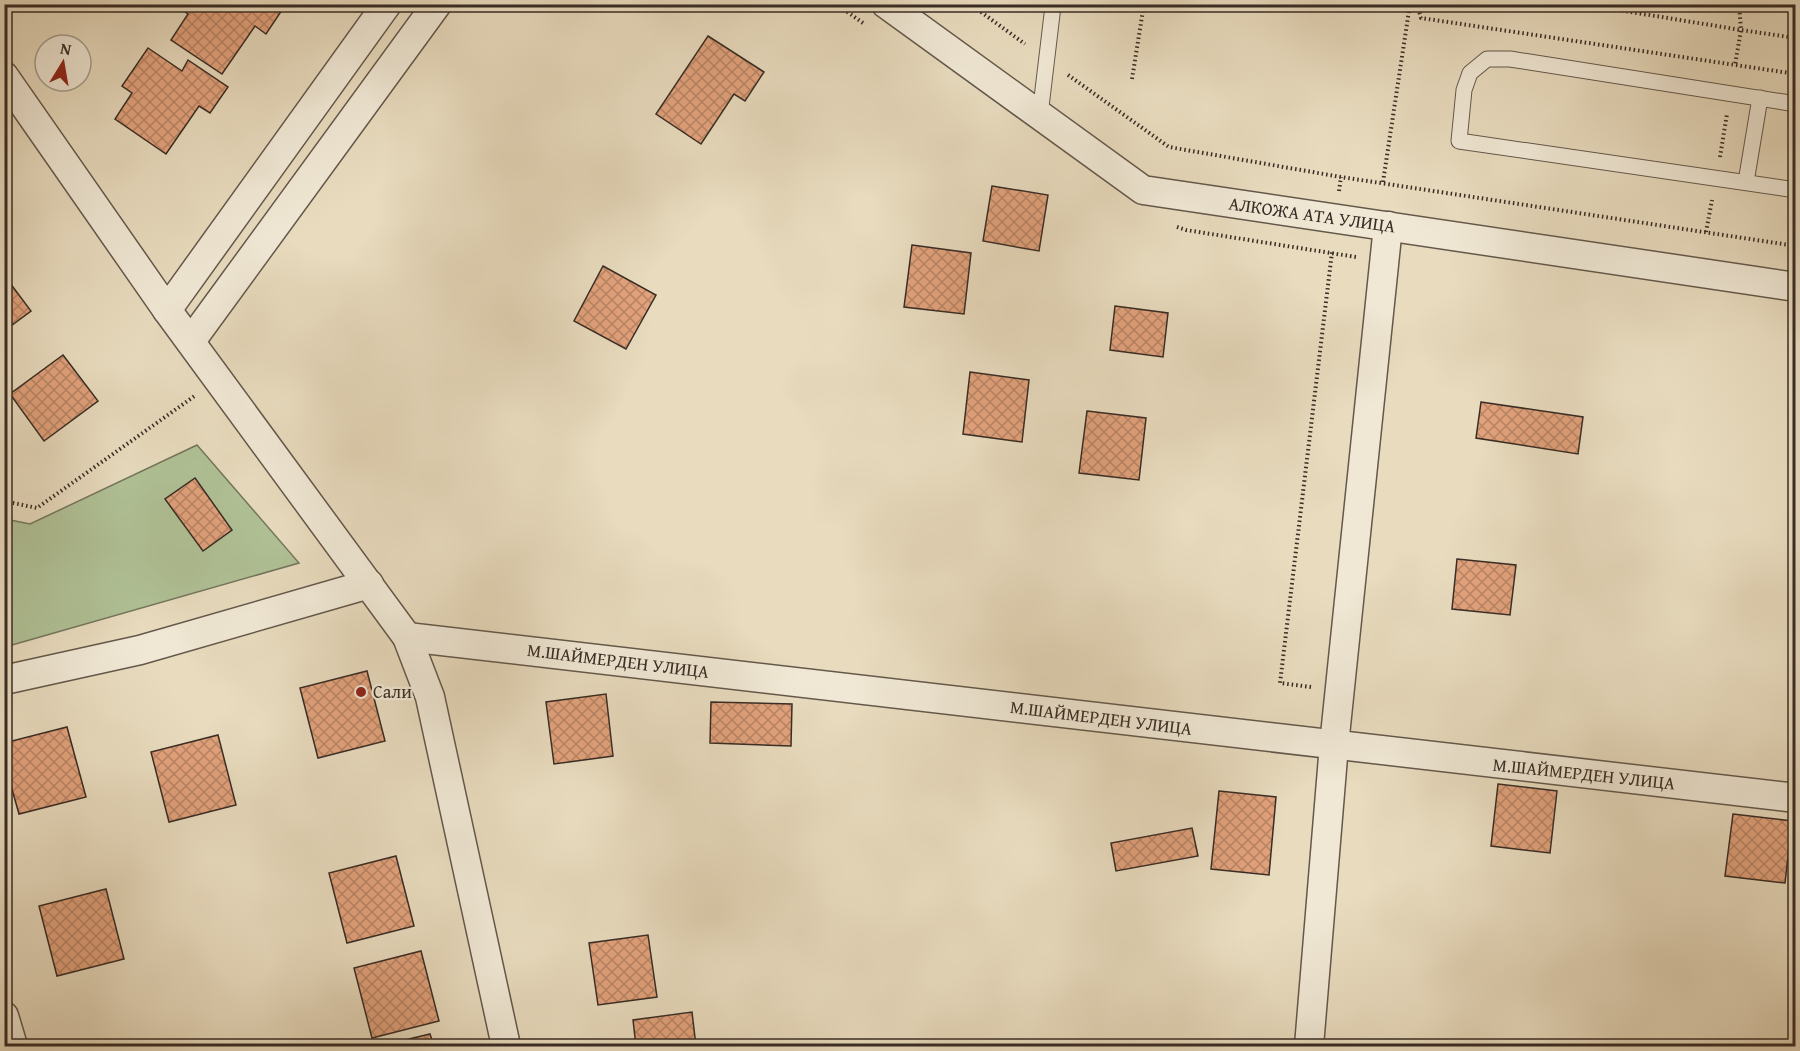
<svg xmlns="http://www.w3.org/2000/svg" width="1800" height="1051" font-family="'Gentium Book Plus',serif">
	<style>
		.green { fill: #b0c196; stroke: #74765e; stroke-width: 1.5 }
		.building { fill: url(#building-cross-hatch); stroke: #382c25; stroke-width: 1.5 }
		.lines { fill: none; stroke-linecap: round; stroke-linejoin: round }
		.service-casing { stroke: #64584b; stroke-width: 17 }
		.minor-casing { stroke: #64584b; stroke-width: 31 }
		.path { stroke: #382c25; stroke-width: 4; stroke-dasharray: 1.5 3; stroke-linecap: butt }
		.service { stroke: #f0e8d5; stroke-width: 15 }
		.minor { stroke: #f0e8d5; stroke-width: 28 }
		.poi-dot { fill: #8f2418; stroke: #f0e8d5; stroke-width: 2 }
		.labels { text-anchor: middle; stroke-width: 4.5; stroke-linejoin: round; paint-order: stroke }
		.street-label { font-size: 18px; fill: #382c25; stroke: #f0e8d5 }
		.poi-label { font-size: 18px; fill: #382c25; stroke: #f0e8d5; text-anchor: start }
	</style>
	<defs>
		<pattern id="building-cross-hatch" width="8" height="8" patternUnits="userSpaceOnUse" patternTransform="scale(1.5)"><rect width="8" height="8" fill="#e2a27c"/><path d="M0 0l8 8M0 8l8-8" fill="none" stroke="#b88465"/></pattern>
	</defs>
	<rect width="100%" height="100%" fill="#e8dbbe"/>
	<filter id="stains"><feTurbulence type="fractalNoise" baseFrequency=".00333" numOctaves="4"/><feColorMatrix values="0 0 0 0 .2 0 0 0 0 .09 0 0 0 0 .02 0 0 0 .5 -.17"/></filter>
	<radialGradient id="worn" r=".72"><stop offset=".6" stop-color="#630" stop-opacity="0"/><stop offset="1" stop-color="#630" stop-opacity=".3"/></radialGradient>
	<polygon class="green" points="197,445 299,563 5,647 5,519 30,524"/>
	<g class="building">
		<polygon points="179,4 279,4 284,7 266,34 255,26 222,74 171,40 188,14 178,7"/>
		<polygon points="1672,4 1706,4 1705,10"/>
		<polygon points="708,36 764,72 745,101 734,94 701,144 656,114"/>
		<polygon points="148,48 182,71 188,60 228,87 210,113 199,106 166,154 115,119 132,93 122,86"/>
		<polygon points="992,186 1048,195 1039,251 983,241"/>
		<polygon points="912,245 971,253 964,314 904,307"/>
		<polygon points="603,266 656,295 626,349 574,321"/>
		<polygon points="4,275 31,311 4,331"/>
		<polygon points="1115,306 1168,313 1163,357 1110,350"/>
		<polygon points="63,355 98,401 44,441 10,394"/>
		<polygon points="970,372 1029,380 1022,442 963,434"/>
		<polygon points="1481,402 1583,417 1578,454 1476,438"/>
		<polygon points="1087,411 1146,418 1139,480 1079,473"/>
		<polygon points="195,478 232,530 203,551 165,499"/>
		<polygon points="1457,559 1516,565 1510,615 1452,609"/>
		<polygon points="367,671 385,741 318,758 300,688"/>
		<polygon points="606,694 613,756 554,764 546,702"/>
		<polygon points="711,702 792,704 791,746 710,743"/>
		<polygon points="67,727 86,797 19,814 4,761 4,743"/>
		<polygon points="218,735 236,805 169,822 151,752"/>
		<polygon points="1498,784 1557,791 1550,853 1491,846"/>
		<polygon points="1219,791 1276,797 1269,875 1211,869"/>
		<polygon points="1733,814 1792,821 1785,883 1725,876"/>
		<polygon points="1192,828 1198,856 1116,871 1111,843"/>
		<polygon points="396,856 414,926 347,943 329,873"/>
		<polygon points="106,889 124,959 57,976 39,906"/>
		<polygon points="648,935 657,997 598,1005 589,943"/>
		<polygon points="421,951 439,1021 372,1038 354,968"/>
		<polygon points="692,1012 696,1046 636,1046 633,1020"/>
		<polygon points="430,1034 434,1046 380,1046"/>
	</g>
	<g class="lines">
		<g class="service-casing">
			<g id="service">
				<polyline points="1796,104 1510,59 1487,59 1470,73 1464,90 1459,141 1796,190"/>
				<polyline points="1040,115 1053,6 1050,4"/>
				<polyline points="1746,182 1760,98"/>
			</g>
		</g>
		<g class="minor-casing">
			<g id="minor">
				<polyline points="886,4 1143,190 1796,287"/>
				<polyline points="4,76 167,310 407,637 430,697 506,1046"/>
				<polyline points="167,310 387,4"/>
				<polyline points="191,341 437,4"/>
				<polyline points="407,637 1796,798"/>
				<polyline points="4,680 140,650 369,584"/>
				<polyline points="4,1016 13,1046"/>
				<polyline points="1309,1046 1334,745 1388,226"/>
			</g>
		</g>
		<g class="path">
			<polyline points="836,4 863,23"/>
			<polyline points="970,4 1025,44"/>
			<polyline points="1417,4 1421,18 1796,74"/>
			<polyline points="1582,4 1741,30 1735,65"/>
			<polyline points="1739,4 1741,30 1796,38"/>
			<polyline points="1068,75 1169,147 1341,177 1796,246"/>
			<polyline points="1132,79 1144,4"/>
			<polyline points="1720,157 1727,114"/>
			<polyline points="1383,182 1410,4"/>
			<polyline points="1339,191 1341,177"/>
			<polyline points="1177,227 1186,230 1356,257"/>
			<polyline points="1706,232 1712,200"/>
			<polyline points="4,501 37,508 196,395"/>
			<polyline points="1311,687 1280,683 1332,252"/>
		</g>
		<use href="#service" class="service"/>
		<use href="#minor" class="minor"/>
	</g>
	<circle class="poi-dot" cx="361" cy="692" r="6"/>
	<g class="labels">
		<g class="street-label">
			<text transform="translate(1312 215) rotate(8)" y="6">АЛКОЖА АТА УЛИЦА</text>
			<text transform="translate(618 661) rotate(7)" y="6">М.ШАЙМЕРДЕН УЛИЦА</text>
			<text transform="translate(1101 718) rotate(7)" y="6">М.ШАЙМЕРДЕН УЛИЦА</text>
			<text transform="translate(1584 774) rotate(6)" y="6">М.ШАЙМЕРДЕН УЛИЦА</text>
		</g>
		<g class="poi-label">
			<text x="373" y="698">Сали</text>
		</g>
	</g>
	<rect width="1800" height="1051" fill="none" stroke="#e8dbbe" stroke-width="24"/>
	<rect x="6" y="6" width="1788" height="1039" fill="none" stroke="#382c25" stroke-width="3"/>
	<rect x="12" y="12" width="1776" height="1027" fill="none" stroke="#382c25" stroke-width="1.5"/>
	<g transform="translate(63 63) rotate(11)"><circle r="28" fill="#f0e8d5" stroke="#a69d8f" stroke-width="1.5"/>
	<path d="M0-4.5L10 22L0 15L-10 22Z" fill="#8f2418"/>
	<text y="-9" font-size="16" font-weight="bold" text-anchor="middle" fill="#382c25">N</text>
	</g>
	<rect width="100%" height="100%" filter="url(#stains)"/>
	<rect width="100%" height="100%" fill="url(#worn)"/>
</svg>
